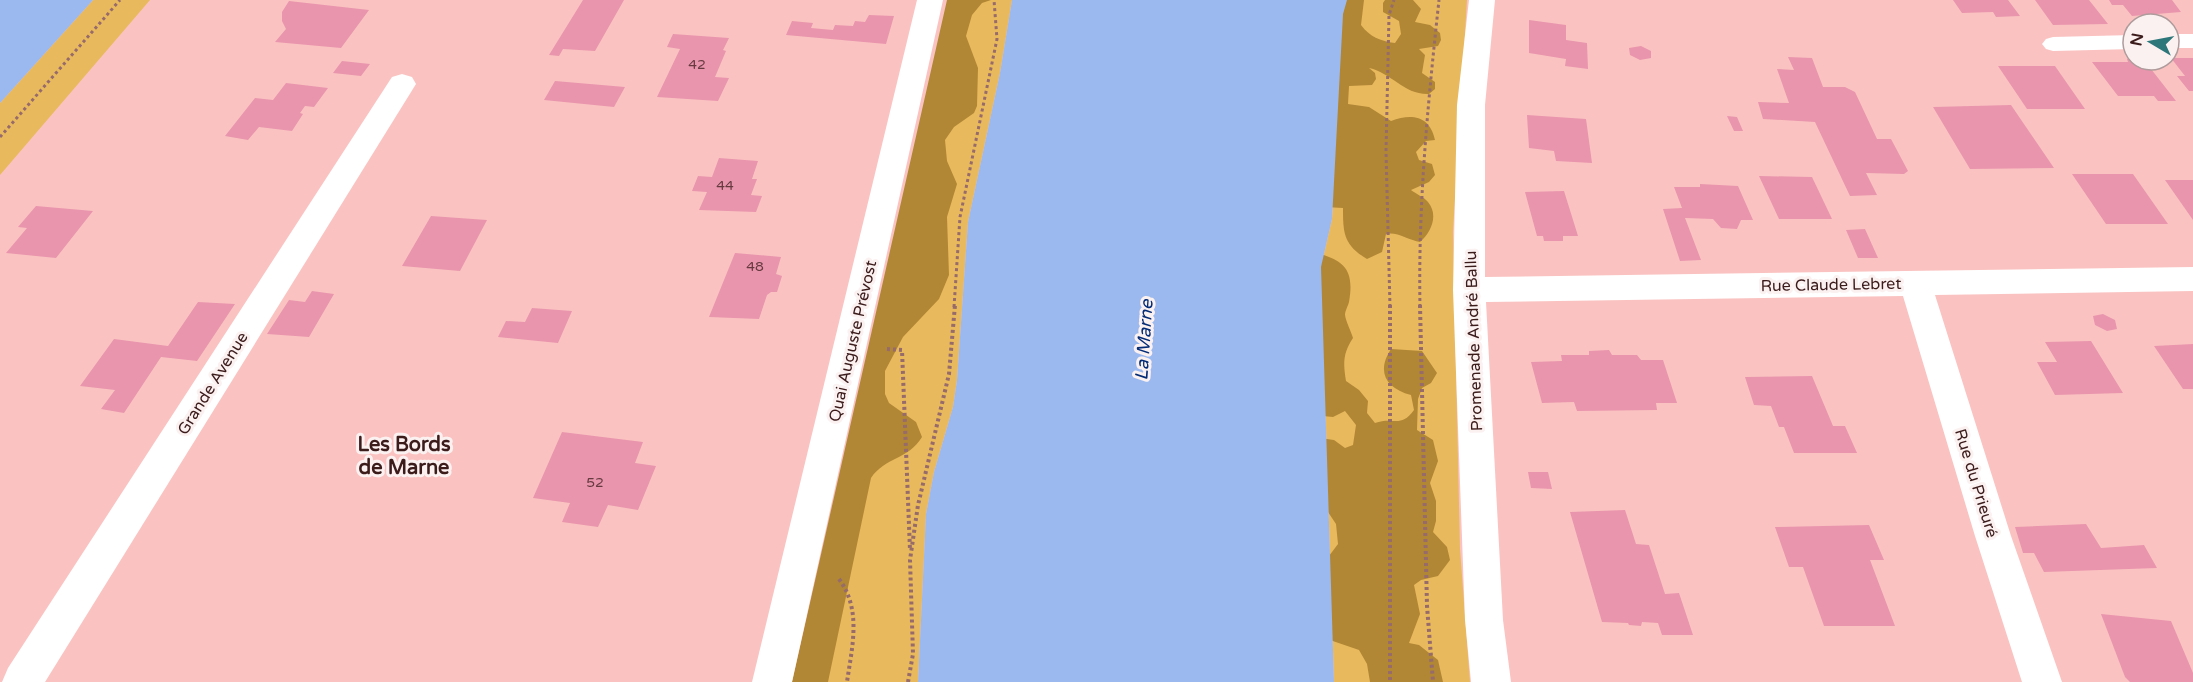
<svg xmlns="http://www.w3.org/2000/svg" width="2193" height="682" font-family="'Varela Round',sans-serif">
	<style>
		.green { fill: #e9b95e }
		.forest { fill: #b18735 }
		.water { fill: #9bb9ee }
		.building { fill: #e995ad }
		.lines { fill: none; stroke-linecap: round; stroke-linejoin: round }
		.path-far1 { stroke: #966b6a; stroke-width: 3; stroke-dasharray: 3 3; stroke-linecap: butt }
		.path { stroke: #966b6a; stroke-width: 4; stroke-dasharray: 3 3; stroke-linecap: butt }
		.service { fill: #fff; fill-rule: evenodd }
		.minor { fill: #fff; fill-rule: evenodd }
		.labels { text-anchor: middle; stroke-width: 6; stroke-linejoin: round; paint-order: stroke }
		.number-label { font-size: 14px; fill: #673a40 }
		.street-label { font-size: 16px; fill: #3c1b1b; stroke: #fbf1f1 }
		.water-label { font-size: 18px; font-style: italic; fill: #032b76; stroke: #fbf1f1 }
		.quarter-label { font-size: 20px; font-weight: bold; fill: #3c1b1b; stroke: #fbf1f1 }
	</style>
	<rect width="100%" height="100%" fill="#fac3c1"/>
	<g class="green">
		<polygon points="93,0 150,0 0,175 0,103"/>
		<polygon points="960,0 1012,0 1000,73 968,222 957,380 953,407 934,472 926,514 918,682 820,682"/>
		<polygon points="1347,0 1467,0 1453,232 1460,549 1470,682 1334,682 1321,267 1332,219"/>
	</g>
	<g class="forest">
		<path d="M947,0H991L982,3L972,15L966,36L978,68L977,106L974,113L954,127L945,140L947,161L957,184L947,217L949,275L939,299L903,337L885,371V394L889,403L916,422L922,437C908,460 885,457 871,478L828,682H792Z"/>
		<path d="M1329,0H1364L1361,25C1370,37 1380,41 1395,43L1401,34L1399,21L1383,12V3L1385,0H1413L1421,9L1415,22L1430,25L1440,33L1441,40L1438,46L1419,49L1425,55L1422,73L1435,82V89L1429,94C1404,95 1392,73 1369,68L1375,73L1376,79L1372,85L1349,86L1348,104L1369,107L1391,121C1412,113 1430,116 1435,140L1426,141L1416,152L1419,160L1432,164L1435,175L1429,182L1411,190C1416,194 1424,197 1428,202C1439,215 1431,233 1420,242C1409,240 1396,231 1386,234L1382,252L1367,259C1344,245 1343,234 1343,208L1325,207Z"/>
		<path d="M1314,252C1343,260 1355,268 1349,302C1348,306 1345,311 1345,315C1346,322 1351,331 1353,338C1343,353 1343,363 1346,381L1359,390L1368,401L1367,413L1375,423C1394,416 1400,429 1414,410L1411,395C1386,388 1376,372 1391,349L1422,351L1437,373L1431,383L1422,388L1418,399L1417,430L1433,440L1438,461L1430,483L1436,501V521L1433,532L1447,547L1450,560L1438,576L1421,580L1414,585L1420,614L1409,643L1419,645L1438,660L1443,682H1370L1367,664L1359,650L1324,638L1323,564L1338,544L1336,524L1324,506L1313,437L1334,440L1345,448L1353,445L1356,425L1345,411L1333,417L1312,415Z"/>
	</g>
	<g class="water">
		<polygon points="0,0 93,0 0,103"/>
		<polygon points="1012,0 1347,0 1343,14 1332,219 1321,267 1334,682 918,682 926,514 934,472 953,407 957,380 968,222 1000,73"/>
	</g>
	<g class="building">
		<polygon points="583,0 624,0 595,51 563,49 559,56 549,55"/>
		<polygon points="1953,0 2008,0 2020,16 1996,17 1993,12 1962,13"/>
		<polygon points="2035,0 2089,0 2108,24 2053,25"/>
		<polygon points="2109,0 2172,0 2181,12 2132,16 2123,5 2112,5"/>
		<polygon points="289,1 369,10 341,48 275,42 286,29 282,21 282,12"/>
		<polygon points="869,15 894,16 886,44 786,35 792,21 813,23 811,28 833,30 835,25 853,26 855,21 865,22"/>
		<polygon points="1529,20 1566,25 1566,40 1587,43 1588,69 1565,66 1566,59 1529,53"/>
		<polygon points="673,34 729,38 723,50 726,51 715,77 729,78 718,101 657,97 680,49 667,47"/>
		<polygon points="1641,46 1651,51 1651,58 1640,60 1630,55 1629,48"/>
		<polygon points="1788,57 1812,58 1823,87 1845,87 1855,92 1877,139 1891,139 1908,171 1904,174 1866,173 1877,195 1850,196 1815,122 1763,119 1758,102 1789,103 1777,69 1794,70"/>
		<polygon points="2171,58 2193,58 2193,91 2189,91 2177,76 2185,76"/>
		<polygon points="2127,59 2144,60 2176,101 2158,101 2154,96 2118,96 2092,62 2128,62"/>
		<polygon points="342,61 370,64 361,76 333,73"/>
		<polygon points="1998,66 2055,66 2085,109 2027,109"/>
		<polygon points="555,81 625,87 614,107 544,100"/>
		<polygon points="286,83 328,88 314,107 305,106 300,113 303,114 292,131 259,127 248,140 225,136 255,98 273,100"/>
		<polygon points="2011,105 2054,168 1970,169 1933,107"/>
		<polygon points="1527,115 1586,119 1592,163 1556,161 1554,151 1529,148"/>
		<polygon points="1727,116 1737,117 1743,131 1734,131"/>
		<polygon points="719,158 758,161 752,179 757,179 751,195 762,196 756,212 699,210 707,192 692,191 698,176 712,177"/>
		<polygon points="2072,174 2133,174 2168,224 2106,224"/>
		<polygon points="1759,176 1812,177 1832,219 1779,219"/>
		<polygon points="2165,180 2193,180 2193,220"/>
		<polygon points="1700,184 1738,186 1753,220 1741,220 1737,229 1721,228 1713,219 1685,218 1701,260 1680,261 1663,209 1682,208 1674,187 1700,187"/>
		<polygon points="1564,191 1578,236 1563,236 1563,241 1544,241 1543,236 1537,236 1525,192"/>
		<polygon points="36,206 93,211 56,258 6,253 27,228 18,227"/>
		<polygon points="431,216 487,220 460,271 402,266"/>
		<polygon points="1865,229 1878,258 1858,258 1846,230"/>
		<polygon points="735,253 781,257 776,274 782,276 777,292 771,292 767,295 759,319 709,317"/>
		<polygon points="312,291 334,294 309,337 267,334 289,300 305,302"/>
		<polygon points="198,302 235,304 197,361 161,357 124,413 101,409 115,390 80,386 114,339 168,346"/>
		<polygon points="532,308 572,311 558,343 498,337 506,321 525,322"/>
		<polygon points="2103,314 2115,320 2117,329 2107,331 2095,325 2093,316"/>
		<polygon points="2091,341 2123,393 2055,395 2037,362 2057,362 2045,342"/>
		<polygon points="2193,344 2193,389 2183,389 2154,346"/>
		<polygon points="1609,350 1612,355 1637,355 1641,360 1663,360 1677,403 1656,403 1657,410 1577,411 1574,402 1542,403 1531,362 1562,361 1561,355 1589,355 1589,351"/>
		<polygon points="1812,376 1833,426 1845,426 1857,453 1794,453 1784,427 1779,427 1771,406 1754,405 1745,377"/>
		<polygon points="562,432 643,442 635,463 656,466 638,510 608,505 598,527 562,522 570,503 533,498"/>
		<polygon points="1528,472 1548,472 1552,489 1531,488"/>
		<polygon points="1625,510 1636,544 1649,545 1665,594 1679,593 1693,635 1662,635 1658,623 1642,622 1641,626 1629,625 1628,623 1602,622 1570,512"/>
		<polygon points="2086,524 2101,548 2144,545 2157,568 2044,572 2034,553 2023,553 2015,527"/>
		<polygon points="1869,525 1884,560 1870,560 1895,626 1824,626 1803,567 1789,567 1775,527"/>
		<polygon points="2101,614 2171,621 2193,673 2193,682 2130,682 2125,677"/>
	</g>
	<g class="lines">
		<g class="path-far1">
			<polyline points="0,137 120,0"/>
			<polyline points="954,307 960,217 997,39 994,0"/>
			<polyline points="1390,307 1386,152 1389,15 1394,0"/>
			<path d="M1420,307C1418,204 1428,102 1439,0"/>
		</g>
		<g class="path">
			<polyline points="1390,305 1390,682"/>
			<polyline points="1420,305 1427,606 1433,682"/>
			<polyline points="887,349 902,350 910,550"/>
			<path d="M839,579C862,610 852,647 847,682"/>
			<polyline points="908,682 913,654 910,560 918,505 949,374 955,305"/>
		</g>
		<g class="service">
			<rect x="2169" y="34" width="24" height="14"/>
			<polygon points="2133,35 2133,49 2053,51 2046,49 2042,44 2046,39 2053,37"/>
		</g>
		<g class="minor">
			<polygon points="917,0 943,0 792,682 752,682"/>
			<polygon points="1469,0 1495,0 1485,105 1485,277 2193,267 2193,291 1935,295 2011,536 2062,682 2022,682 1975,536 1903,296 1486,302 1503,620 1511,682 1471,682 1465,620 1453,290 1457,105"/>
			<polygon points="402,74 412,77 416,84 45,682 2,682 8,668 392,77"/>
		</g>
	</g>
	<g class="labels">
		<g class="number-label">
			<text x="697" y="69">42</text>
			<text x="725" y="190">44</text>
			<text x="755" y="271">48</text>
			<text x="595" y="487">52</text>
		</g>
		<g class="street-label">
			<text transform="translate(1831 284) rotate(-1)" y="6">Rue Claude Lebret</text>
			<text transform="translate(852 341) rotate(-77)" y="6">Quai Auguste Prévost</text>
			<text transform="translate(1473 341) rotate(-92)" y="6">Promenade André Ballu</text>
			<text transform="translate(212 383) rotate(-58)" y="6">Grande Avenue</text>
			<text transform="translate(1977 483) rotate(73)" y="6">Rue du Prieuré</text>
		</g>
		<g class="water-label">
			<text transform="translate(1144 340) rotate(-86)" y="6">La Marne</text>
		</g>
		<g class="quarter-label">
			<text x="404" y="451">Les Bords<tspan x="404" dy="23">de Marne</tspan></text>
		</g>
	</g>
	<g transform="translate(2151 42) rotate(280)"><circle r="28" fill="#fbf1f1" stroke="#af9b9b" stroke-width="1.5"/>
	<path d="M0-4.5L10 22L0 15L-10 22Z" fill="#2d777b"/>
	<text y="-9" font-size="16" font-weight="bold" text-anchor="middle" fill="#3c1b1b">N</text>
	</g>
</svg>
